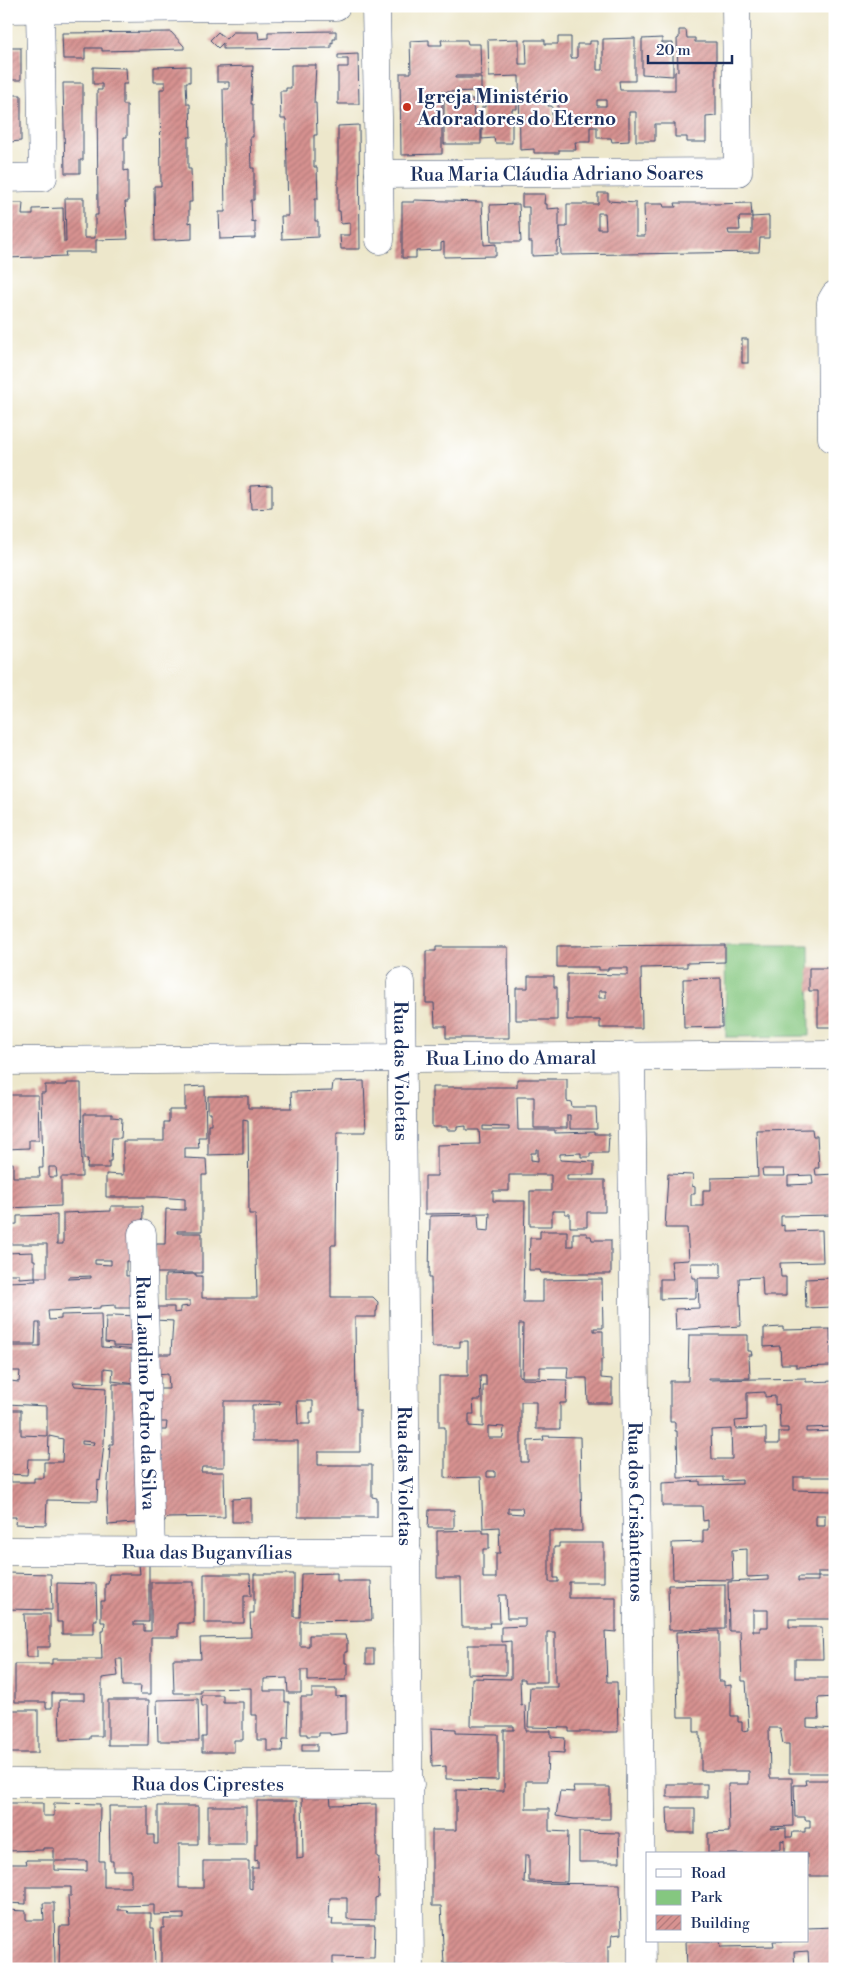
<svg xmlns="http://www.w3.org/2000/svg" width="841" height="1975" font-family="'Libre Bodoni',serif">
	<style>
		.green { fill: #85c780; stroke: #507b6f }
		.building { fill: url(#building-hatch); fill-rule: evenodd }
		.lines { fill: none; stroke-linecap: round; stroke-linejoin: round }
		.minor-casing { stroke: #3a4b6e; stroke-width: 29 }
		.minor { stroke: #fff; stroke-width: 28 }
		.poi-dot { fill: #c8321e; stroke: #fff; stroke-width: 2 }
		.labels { text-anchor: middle; stroke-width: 4.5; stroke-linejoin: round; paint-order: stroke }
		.poi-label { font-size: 19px; font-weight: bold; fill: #1b2f5e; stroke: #fff; text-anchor: start }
		.street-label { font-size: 19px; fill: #1b2f5e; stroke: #fff }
	</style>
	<defs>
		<pattern id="building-hatch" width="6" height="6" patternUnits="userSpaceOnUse" patternTransform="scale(1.25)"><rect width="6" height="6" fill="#d79290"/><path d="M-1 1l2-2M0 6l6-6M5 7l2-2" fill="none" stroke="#ae7879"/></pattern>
	</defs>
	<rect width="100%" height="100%" fill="#fff"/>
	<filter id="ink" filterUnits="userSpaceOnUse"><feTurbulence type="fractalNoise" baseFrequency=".02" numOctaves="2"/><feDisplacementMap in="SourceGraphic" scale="10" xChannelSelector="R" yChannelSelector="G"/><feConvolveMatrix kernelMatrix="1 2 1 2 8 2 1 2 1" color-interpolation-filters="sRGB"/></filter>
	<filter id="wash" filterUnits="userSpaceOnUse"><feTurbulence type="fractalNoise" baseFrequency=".0096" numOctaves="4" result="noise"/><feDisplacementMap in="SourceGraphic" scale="20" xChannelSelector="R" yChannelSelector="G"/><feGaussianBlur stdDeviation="1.12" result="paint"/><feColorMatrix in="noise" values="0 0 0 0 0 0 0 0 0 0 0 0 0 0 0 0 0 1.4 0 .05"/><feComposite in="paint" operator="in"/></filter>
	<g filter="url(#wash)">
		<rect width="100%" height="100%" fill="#ede7cb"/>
		<polygon class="green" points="725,945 809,945 810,1036 726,1037"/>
		<g id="blocks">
			<g class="building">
				<path d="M679,30H686L687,38H695V42H716V116L706,117V142H687V137H675V124H655V141H636V112H629V141L612,142L611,138H597V127H590V142H575L576,150H559V153H534V149L520,150L519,76L489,77L488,40L519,39V64H527L526,40H545V44H558V37H571V58H577V44H590V41H597V70H603V39L635,38V81H619L620,90H675V72L678,71L677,39L679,38ZM548,91H558V119H552V106H548ZM597,100H606V106H597Z"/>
				<polygon points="336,31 336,39 333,39 333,43 331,42 331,48 223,49 223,43 218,48 210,40 218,32 226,39 233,32 258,32 259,39 268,38 268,32"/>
				<polygon points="171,32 184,46 184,49 102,51 102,48 85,48 85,59 63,59 62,33"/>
				<polygon points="662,38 662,43 673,43 673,76 642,74 642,39"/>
				<polygon points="429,40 429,45 442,45 441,40 467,40 468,44 480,44 481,76 455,76 455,78 481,78 481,91 442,92 442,154 401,155 400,73 411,73 410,41"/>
				<rect x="6" y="48" width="15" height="32"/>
				<polygon points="358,54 359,104 338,104 338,67 348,67 348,59 338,59 338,55"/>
				<polygon points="291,65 316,65 314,103 316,103 317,135 314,135 314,167 317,167 318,199 315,199 315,221 318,221 318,237 282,239 281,216 288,216 286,119 281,119 280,91 286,91 286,88 291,88"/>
				<polygon points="190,66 190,82 186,82 187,104 190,104 191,137 188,137 188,169 191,169 192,202 189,202 189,223 192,222 192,239 155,241 154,186 161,186 160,89 165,89 165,82 154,82 154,67"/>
				<polygon points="253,66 251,104 253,104 253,137 250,137 251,168 254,168 254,200 251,200 252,222 255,221 255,238 220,239 219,212 225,212 223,89 229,89 229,82 217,82 217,67"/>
				<polygon points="93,67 126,68 127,84 123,84 123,105 127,105 127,137 124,137 124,171 128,170 128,202 125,202 128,239 96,240 96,252 65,252 66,256 6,258 6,203 23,203 22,215 33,215 33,209 63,208 64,242 66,242 65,198 84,198 84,238 95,238 95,215 98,215 97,90 102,90 102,84 93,84"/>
				<polygon points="63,83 83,83 83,160 80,160 80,173 65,173"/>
				<polygon points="517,94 517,109 512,109 512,143 495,143 494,138 482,139 482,107 485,107 485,95"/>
				<polygon points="6,95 21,95 21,141 10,142 11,155 6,155"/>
				<polygon points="444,99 473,99 474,118 481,118 481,144 444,144"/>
				<polygon points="359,125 360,249 341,249 340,235 350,235 350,223 341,224 340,211 338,211 338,126"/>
				<path d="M598,193H608V201L636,203V236H645L644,204H663L664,207H676L675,203H714V204L751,203L752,217H739L740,230H728L729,234H752V217L769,216V238H760L759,252L561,255L560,227H567V204H598ZM598,213H605L606,229H598Z"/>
				<polygon points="522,194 545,194 544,204 547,204 547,209 559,208 559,241 557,242 557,255 532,256 532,242 529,242 529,207 522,207"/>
				<polygon points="414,200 482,202 484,245 496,244 496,256 444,257 444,242 441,243 441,250 416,251 416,258 402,258 402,202 414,202"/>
				<polygon points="519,204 521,242 491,242 490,205"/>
				<rect x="742" y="339" width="6" height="24"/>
				<polygon points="272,485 272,508 251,509 250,486"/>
				<path d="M725,945V962L687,963V967L641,968L642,1028H600V1020H567V974L628,975V968H608V970H599V967H557V946ZM599,991H606V998H599Z"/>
				<polygon points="436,947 508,947 509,1038 446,1038 446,1026 435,1026 434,1003 426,1003 426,951 436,951"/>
				<polygon points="809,968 835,968 835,1027 818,1027 818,991 809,991"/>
				<polygon points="528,976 554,976 554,987 557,987 557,1020 516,1020 516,988 528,988"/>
				<polygon points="721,978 722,1027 684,1028 683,979"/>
				<path d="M517,1079H567V1101L571,1102L572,1107H596L597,1129H570V1115H567V1128H534V1097H517L518,1130H555V1133L594,1132V1134H609L608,1153H590V1157H581V1153L560,1154V1160L594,1162V1175H567V1180H605V1212H587V1227H570V1214H565V1211H552V1226H530V1191H551V1175H509V1191H493V1201H525L523,1302H543V1280L602,1279L603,1328H594V1331H603V1360L601,1359V1378L612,1379V1403H588L587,1378H567L568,1367H540V1377H522L523,1324H519V1376L522,1377V1379L567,1380L566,1403H560V1429H536V1402H521V1462H528V1441L544,1440L543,1436L580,1437L582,1531H549V1582H558V1578H554V1547H559V1543H604V1582H569V1598H616V1632L605,1631L607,1682H617L618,1732H569V1728L528,1727L530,1687H558V1682L555,1683V1632H547V1682H525V1679H520L521,1706L525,1705L526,1731H551V1737L565,1738L564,1753L548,1752L547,1781H526V1809H549V1831L568,1832L567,1882L529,1881V1855H525L524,1883L620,1884L621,1934L612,1935L611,1946H608V1966L444,1964L441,1906H432V1830H456V1790L504,1791V1730H514V1726H471L472,1678L511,1679V1641L501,1642V1627L525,1626V1618H507L506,1595H499L500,1623H489L490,1627H462L461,1578H437V1531L483,1530V1533H489V1549H483V1578H496V1553H500L499,1527L483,1528L481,1477L445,1478V1427H439V1376H468V1341H460V1347H432L431,1278H429L430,1216L478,1215L479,1230L489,1231L490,1213L425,1214V1176H437V1145L480,1144L479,1130H466V1126L457,1127V1130H447V1127H432V1087H517ZM483,1126L509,1127V1130H483ZM536,1149H538V1161L531,1160V1153H536ZM480,1376H486V1386H483V1427L469,1426V1414H474L473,1400H481ZM488,1426L504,1427L503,1438H488ZM487,1471H495V1477H487ZM508,1508H522L523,1514L508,1513Z"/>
				<path d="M364,1081L366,1132H337L336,1245H331V1297H373L378,1302L377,1311H376V1317H355L356,1409H360V1452H318V1465H372V1497L377,1498V1517H298V1441H252V1405L280,1404V1401H224V1467H202L201,1472H224L225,1517L167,1518L164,1522H158L153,1430H166L167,1422H160L156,1389H169L168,1374L156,1375L155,1354H171L173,1321L155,1320V1307H174V1313L180,1312V1307L190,1306V1301H165V1275L196,1274V1276H202V1298H257L255,1214H249L248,1120L243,1119V1154L208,1155V1124H211V1113H208V1096H248V1108H292L291,1092L332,1091L333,1082ZM297,1401H313V1412H310V1424H298Z"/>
				<path d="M67,1083H81L82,1177H61V1206L6,1208V1164L13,1163V1177H40L39,1168H43L41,1093H45V1085H67ZM49,1167H56L57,1177H49Z"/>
				<polygon points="205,1086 206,1137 198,1137 199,1148 185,1148 185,1158 206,1159 207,1175 202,1175 202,1231 177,1231 177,1233 202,1233 202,1273 156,1273 156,1244 165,1244 166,1209 185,1210 185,1199 157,1197 106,1197 106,1174 123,1175 123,1141 164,1141 164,1122 169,1122 169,1110 185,1110 185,1087"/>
				<polygon points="6,1095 38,1095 39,1140 29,1140 29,1148 6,1149"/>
				<polygon points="84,1114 112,1114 112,1117 122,1118 121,1138 112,1138 111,1161 109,1161 109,1168 87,1168 88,1159 84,1159"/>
				<path d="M812,1129L813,1136H817L819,1168H815L816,1175L835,1174V1215L781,1216V1226L784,1225V1231L822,1230L823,1262L780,1263L781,1277H786V1296H763L762,1277L739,1278L741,1326L676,1330L675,1309L699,1308L698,1278H721V1263H691L692,1278H696V1298L660,1299V1279H673L671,1261L689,1260L687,1228H665L668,1174L693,1175L692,1186L695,1187V1194H691V1206H703V1190H711V1178L758,1177L756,1130ZM762,1169H784L785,1176H763ZM812,1175L813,1184L788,1185V1176Z"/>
				<path d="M111,1206H143L142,1261H126V1276L141,1275L136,1308H115V1305L100,1306V1308L48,1311L49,1320L61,1319V1315L101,1314L102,1347L139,1350L136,1384L112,1381L113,1369L104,1368V1383L73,1382L75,1386L106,1388L104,1443L100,1481L98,1480L97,1501L47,1500L46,1525L15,1524L16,1517H6V1477H11V1482H34V1478H44V1462H62L63,1439L49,1436L48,1459H28L27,1475L6,1474V1410H21V1435L47,1436V1406L6,1404V1282L36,1281L35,1277L19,1278V1274H6V1253L33,1252V1260H35V1277H47V1244H6V1225L17,1224V1216L57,1215V1244H63V1213L111,1211ZM95,1260H111V1265L95,1264ZM91,1276V1278L68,1279V1277ZM36,1323H40V1346H9V1344H35ZM11,1371H20L19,1382L10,1381ZM82,1441L94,1442L93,1445L82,1444Z"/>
				<polygon points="540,1231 567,1231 567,1246 573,1246 573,1233 587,1233 587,1236 591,1236 592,1240 611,1240 611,1274 561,1274 561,1273 541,1273 540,1270 529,1270 530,1238 540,1238"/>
				<polygon points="831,1278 833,1307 806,1308 805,1279"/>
				<polygon points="113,1315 139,1316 138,1347 113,1346 113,1343 105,1342 106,1317 112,1317"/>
				<polygon points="783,1327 783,1330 830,1329 831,1366 796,1367 796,1364 781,1364 780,1346 764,1347 764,1328"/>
				<path d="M689,1335H748V1351H751L752,1355H749L750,1378H709V1380L806,1378V1382L835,1381V1427L806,1428V1432L835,1431V1477H794V1490L835,1491V1572H818V1577H798V1581H818V1577H835V1619H789V1627H822L823,1659H795V1678H835V1697L818,1698L819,1719H807V1727L835,1729V1773H789V1744H783L780,1728H769L770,1778H792L793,1826L771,1827L770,1829L786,1828V1837H792L793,1832H805V1828H810V1820H805V1817H795L794,1785H806L805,1780H835V1876H807V1854H785V1841L781,1840V1849H771V1854H708V1833L729,1832L728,1784H749V1771H701V1739H700V1732H694V1717H678L676,1632L719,1631V1681H724V1686L731,1685V1716H738V1722H742V1731L749,1730L746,1681H742L740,1631H729L728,1582L768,1580V1576L747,1577V1549L732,1550L733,1580L673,1579L672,1543L703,1542V1530H708V1520L703,1521L702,1506H662V1483L700,1481V1485L742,1484V1480L723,1481V1477L678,1478L677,1431H675V1422H670V1381H688ZM765,1392V1397L775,1396V1405L779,1404L780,1428H788V1432H779V1444H766V1428L736,1429L735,1421L747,1420V1393ZM731,1429L732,1459H712L711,1430ZM816,1515H825V1526H816ZM753,1610H768V1627H760V1631H753Z"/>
				<polygon points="113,1384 142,1384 147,1522 108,1525 107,1499 110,1444 113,1444"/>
				<polygon points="251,1498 251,1522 232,1522 232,1499"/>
				<polygon points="429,1510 454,1510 454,1528 428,1528"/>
				<polygon points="149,1563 149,1622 134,1622 134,1625 144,1625 144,1631 151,1631 151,1582 194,1582 194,1623 178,1623 178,1637 151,1637 151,1694 140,1694 141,1686 123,1686 122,1659 116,1659 118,1676 102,1678 102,1736 90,1736 90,1739 60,1740 59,1700 84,1700 84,1693 52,1693 52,1708 46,1708 46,1702 15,1702 15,1664 52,1664 52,1659 102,1659 101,1631 104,1631 105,1622 101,1622 101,1601 105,1601 105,1584 108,1584 109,1574 140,1574 139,1564"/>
				<polygon points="6,1573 51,1574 52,1610 6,1609"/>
				<polygon points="337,1573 337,1581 371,1581 372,1620 300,1621 300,1646 309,1646 309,1635 345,1635 346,1640 347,1640 347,1652 345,1652 345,1663 348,1663 348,1675 346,1675 346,1680 308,1681 308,1670 301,1670 301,1693 288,1693 287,1678 264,1679 264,1691 285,1691 285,1702 289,1702 288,1739 283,1739 282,1751 267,1751 267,1740 257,1740 257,1715 251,1715 251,1688 201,1689 201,1693 174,1693 173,1659 201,1659 200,1638 251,1637 250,1613 254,1613 254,1574 294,1574 294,1617 300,1617 301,1574"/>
				<polygon points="204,1574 250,1574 251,1596 244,1596 244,1623 204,1623"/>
				<polygon points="57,1583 96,1584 97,1620 94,1620 94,1634 62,1634 62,1622 57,1622"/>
				<polygon points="725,1584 725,1629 669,1630 668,1585"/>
				<polygon points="24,1614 50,1614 50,1647 37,1647 37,1657 26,1657"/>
				<polygon points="468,1645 506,1645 506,1675 468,1674"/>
				<rect x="366" y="1649" width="8" height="15"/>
				<polygon points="312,1689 336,1689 336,1697 346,1696 346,1733 330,1735 330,1733 319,1733 319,1736 307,1736 307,1734 301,1734 301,1697 312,1697"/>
				<polygon points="201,1695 223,1695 223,1702 243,1702 243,1740 234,1740 234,1752 202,1752 202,1737 206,1737 206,1706 202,1706"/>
				<polygon points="198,1699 199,1741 158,1741 157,1700"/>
				<polygon points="108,1700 149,1700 148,1745 108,1745"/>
				<rect x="6" y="1710" width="32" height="43"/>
				<polygon points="431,1728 456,1729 456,1733 498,1734 498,1780 446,1779 446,1766 432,1767"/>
				<rect x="302" y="1744" width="15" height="7"/>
				<rect x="667" y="1784" width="40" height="13"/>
				<polygon points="573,1787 610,1787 610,1819 574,1819 556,1816 560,1791 574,1792"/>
				<path d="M302,1795H330L331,1805L376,1804V1837H377V1857H379L378,1897L375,1898V1920L347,1919V1898H330L329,1919H333L332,1925H375L374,1958L333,1957V1968L331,1969L161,1967V1928H164V1919H184V1914L154,1915V1905L118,1906V1910H127L128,1913H151V1928H154L155,1969H59L60,1926H70L68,1896H71V1887H26V1904L6,1903V1864H27L26,1860H54V1848H43V1850L6,1851V1803H43V1816H54V1803L100,1804L99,1861H104V1887H131V1870H113V1861H110L109,1806H148V1835H154V1844H158V1806H198V1844H179V1888H203V1861H249V1888L252,1889V1868H258V1860L255,1861V1844H257V1801H297V1859L303,1858ZM54,1861H87V1871L54,1870Z"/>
				<rect x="208" y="1806" width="38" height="38"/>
				<polygon points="667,1808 695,1808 695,1833 668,1833"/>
				<polygon points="579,1832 619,1833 620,1862 579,1862"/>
				<polygon points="43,1903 54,1903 55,1969 6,1969 6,1910 26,1911 26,1920 44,1920"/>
				<polygon points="835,1927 835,1969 809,1969 808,1951 794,1952 795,1969 687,1969 686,1941 720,1941 721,1947 774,1946 773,1941 807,1941 807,1928"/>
			</g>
		</g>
	</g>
	<g filter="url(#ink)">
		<use href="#blocks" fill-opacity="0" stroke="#3a4b6e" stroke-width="1"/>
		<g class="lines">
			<g class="minor-casing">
				<g id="minor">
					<path id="s1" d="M376,6L379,174L738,172L736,6"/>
					<polyline points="6,9 336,6"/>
					<polyline points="379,174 380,240"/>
					<polyline points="6,178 43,177 40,9"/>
					<polyline points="832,438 831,302 835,295"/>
					<path id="s2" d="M401,982L410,1969"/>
					<path id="s3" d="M631,1056L642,1969"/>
					<path id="s4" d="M6,1061L835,1055"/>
					<path id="s5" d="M142,1234L151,1551"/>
					<path id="s6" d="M6,1551L407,1552"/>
					<path id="s7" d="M6,1783L410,1784"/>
				</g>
			</g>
			<use href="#minor" class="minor"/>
		</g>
	</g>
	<circle class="poi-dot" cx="407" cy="107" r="5"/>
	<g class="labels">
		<g class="poi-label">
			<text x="417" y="103">Igreja Ministério<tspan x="417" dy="22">Adoradores do Eterno</tspan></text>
		</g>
		<g class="street-label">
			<text dy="7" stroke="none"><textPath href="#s1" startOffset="346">Rua Maria Cláudia Adriano Soares</textPath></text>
			<text dy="7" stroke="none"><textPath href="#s4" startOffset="505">Rua Lino do Amaral</textPath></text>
			<text dy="7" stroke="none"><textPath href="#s2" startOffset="89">Rua das Violetas</textPath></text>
			<text dy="7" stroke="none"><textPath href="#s5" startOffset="159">Rua Laudino Pedro da Silva</textPath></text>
			<text dy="7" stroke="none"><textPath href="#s2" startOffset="494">Rua das Violetas</textPath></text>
			<text dy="7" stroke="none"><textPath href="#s3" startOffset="456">Rua dos Crisântemos</textPath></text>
			<text dy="7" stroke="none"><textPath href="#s6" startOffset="201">Rua das Buganvílias</textPath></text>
			<text dy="7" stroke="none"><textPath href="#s7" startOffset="202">Rua dos Ciprestes</textPath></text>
		</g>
	</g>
	<rect width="841" height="1975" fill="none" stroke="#fff" stroke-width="25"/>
	<rect x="646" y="1852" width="162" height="90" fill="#ffffff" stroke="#a4acbf"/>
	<rect x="656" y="1869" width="25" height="8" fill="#ffffff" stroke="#a4acbf"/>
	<text x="691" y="1878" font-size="15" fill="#1b2f5e">Road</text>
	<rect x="656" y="1890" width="25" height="15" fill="#85c780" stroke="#a4acbf"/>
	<text x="691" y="1902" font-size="15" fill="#1b2f5e">Park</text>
	<rect x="656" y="1915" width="25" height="15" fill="url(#building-hatch)" stroke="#a4acbf"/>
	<text x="691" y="1928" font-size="15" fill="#1b2f5e">Building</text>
	<path d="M648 55v8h84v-8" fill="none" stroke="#1b2f5e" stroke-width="2.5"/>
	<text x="656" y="55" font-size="15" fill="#1b2f5e" stroke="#ffffff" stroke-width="4" paint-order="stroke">20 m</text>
</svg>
